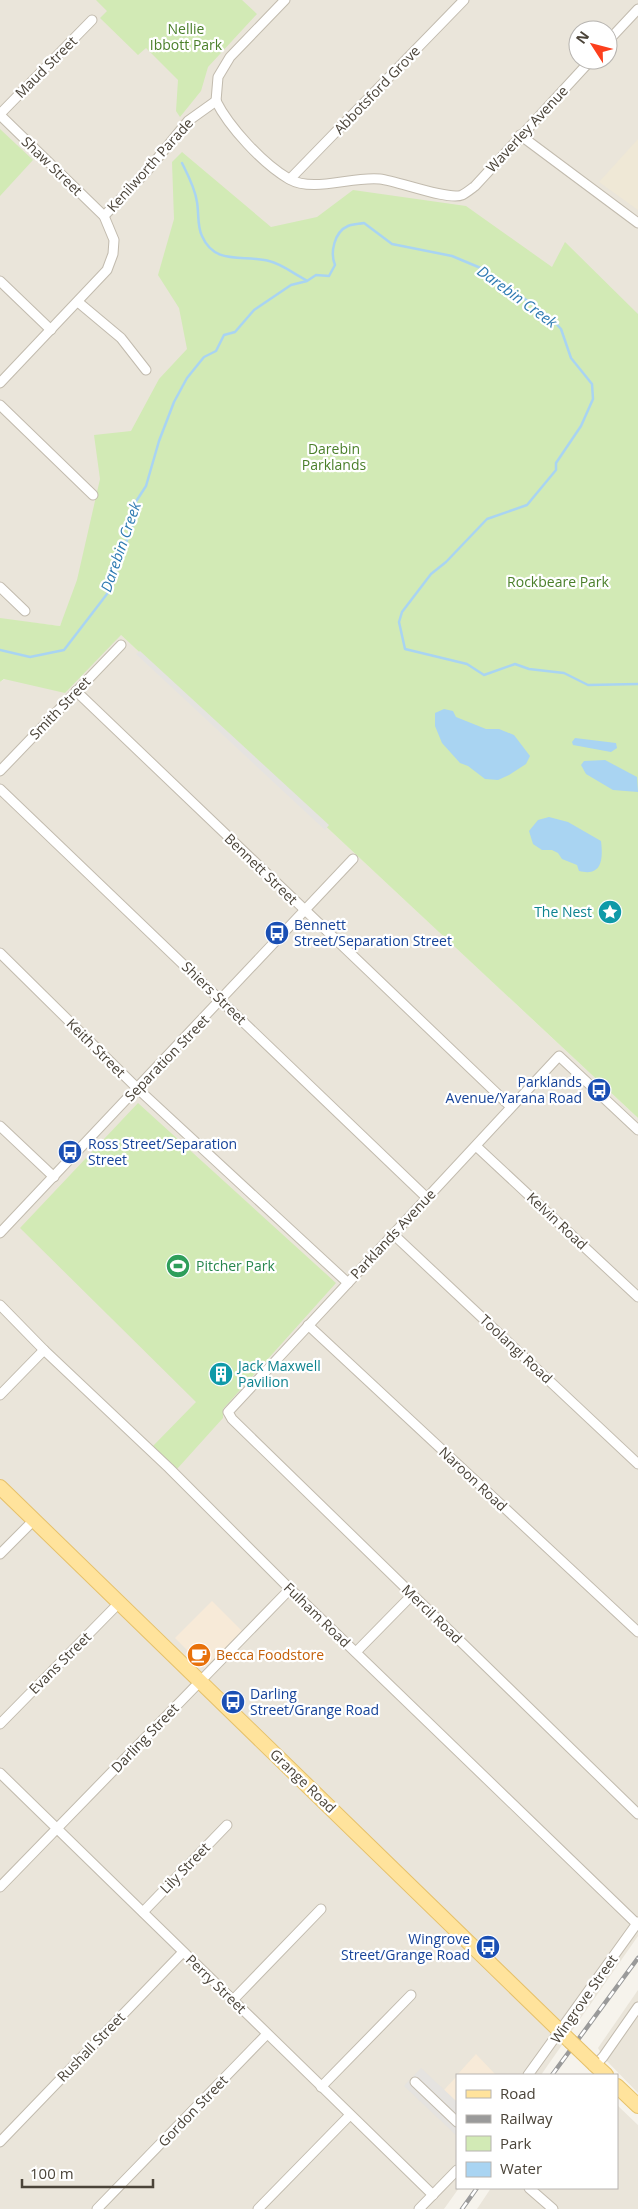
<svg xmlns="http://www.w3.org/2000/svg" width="638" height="2209" font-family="'Open Sans',sans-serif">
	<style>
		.residential { fill: #eae5da; fill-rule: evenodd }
		.commercial { fill: #f7ead8 }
		.education { fill: #efe8d6 }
		.green { fill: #d2eab5 }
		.parking { fill: #e5e3e0 }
		.water { fill: #a9d4f2 }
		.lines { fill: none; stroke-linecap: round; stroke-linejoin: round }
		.stream { stroke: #a9d4f2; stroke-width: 2.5 }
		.minor-casing { stroke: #c2bbae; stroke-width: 11 }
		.primary-casing { stroke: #e6c16a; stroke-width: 16 }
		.minor { stroke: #fff; stroke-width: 9 }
		.primary { stroke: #ffe39c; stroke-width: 14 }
		.rail-casing { stroke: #9a9a9a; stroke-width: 4.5 }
		.rail { stroke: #fff; stroke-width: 2.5; stroke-dasharray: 8; stroke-linecap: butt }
		.primary-bridge-casing { stroke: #e6c16a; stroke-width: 16; stroke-linecap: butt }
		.primary-bridge { stroke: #ffe39c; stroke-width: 14 }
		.labels { text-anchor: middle; stroke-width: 4.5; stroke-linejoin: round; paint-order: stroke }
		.park-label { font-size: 14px; fill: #4a7f2a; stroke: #fff }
		.street-label { font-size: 14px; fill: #4b4439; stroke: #fff }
		.culture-label { font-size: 14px; fill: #0d838f; stroke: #fff; text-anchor: end }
		.transit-label { font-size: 14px; fill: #164399; stroke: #fff; text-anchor: start }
		.leisure-label { font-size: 14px; fill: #27864d; stroke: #fff; text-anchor: start }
		.food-label { font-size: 14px; fill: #c56008; stroke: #fff; text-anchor: start }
		.water-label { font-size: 15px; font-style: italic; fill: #2e7ab2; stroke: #fff }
	</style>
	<rect width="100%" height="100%" fill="#f6f3ec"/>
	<g class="residential">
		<path d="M0,0H638V320L200,334L60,626L0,619ZM578,30H608V60H578Z"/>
		<polygon points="103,618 638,1118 638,1936 541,2075 457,2075 457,2188 459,2188 444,2209 0,2209 0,682"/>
		<polygon points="638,1990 638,2093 604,2058 598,2048"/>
		<polygon points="617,2105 638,2125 638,2209 477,2209 491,2188 617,2188"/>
	</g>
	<g class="commercial">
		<polygon points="212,1601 242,1631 205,1668 175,1638"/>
		<polygon points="476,2054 496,2075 457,2075"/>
		<polygon points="457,2076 457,2102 444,2090"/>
	</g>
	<polygon class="education" points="638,139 638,210 599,182"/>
	<g class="green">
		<polygon points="96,0 242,0 257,14 208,67 201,91 180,117 176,111 178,80 146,48 138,55 100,18 107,11"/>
		<polygon points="0,129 33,160 0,196"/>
		<polygon points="182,152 271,227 317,217 353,190 466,206 552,267 565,242 638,314 638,1118 121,635 65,693 4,679 0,682 0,618 60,626 77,580 100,479 94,435 131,431 159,379 187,349 179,308 158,275 174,219 172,162"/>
		<polygon points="138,1103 336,1283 223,1409 223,1418 177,1469 153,1446 196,1402 20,1228"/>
	</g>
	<g class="parking">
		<polygon points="140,651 329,825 325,830 136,654"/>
		<polygon points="421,2068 457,2102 457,2136 404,2086"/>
	</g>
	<g class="water">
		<polygon points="444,709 453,711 456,717 486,729 499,729 514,735 530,756 526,764 509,775 498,780 485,779 468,766 460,763 442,743 435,726 435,713"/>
		<polygon points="575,738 616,743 617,748 611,752 573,745 572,742"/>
		<polygon points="605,760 637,777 638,792 613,790 586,774 581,765 584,761"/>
		<path d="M549,817L568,822L601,841C603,858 603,877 579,871L577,865L562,859L558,853L552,850H542L533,844L529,831L538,820Z"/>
	</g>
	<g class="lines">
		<g class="stream">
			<path d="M182,163C188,175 195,188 197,202C199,213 197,226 202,236C215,266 243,254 269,261C282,264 294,274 306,280"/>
			<path d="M0,650L30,657L64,650L107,594L138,510L135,503L146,486L159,441L174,402L187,378L204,357L216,351L224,335L235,332L254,310L291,285L307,281L316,275L329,276L335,265C330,253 334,232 348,226C353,224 359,224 364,223L392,244L452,256L483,269L550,317L561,329L571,358L592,384L593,399L581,426L556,463V470L527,505L487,519L446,562L431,574L402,612L399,622L405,649L467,664L484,675L515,664L529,669L564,673L588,685L638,684"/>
		</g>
		<g class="minor-casing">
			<g id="minor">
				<polyline points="608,41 638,9"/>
				<path d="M216,101C229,127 263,164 289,179C314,193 351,176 380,179C398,181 449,201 462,195C466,193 471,189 475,186L591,60"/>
				<polyline points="216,101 218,77 230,57 285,0"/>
				<polyline points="0,114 92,20"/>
				<polyline points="0,115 104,216 114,240 113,254 107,270 0,383"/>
				<polyline points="520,135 638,223"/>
				<polyline points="290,179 464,0"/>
				<polyline points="104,216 147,171 188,121 216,101"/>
				<polyline points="0,281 51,330"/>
				<polyline points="78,302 121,338 146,370"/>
				<polyline points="0,405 93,495"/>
				<polyline points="0,587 25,611"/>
				<polyline points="76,691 511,1107"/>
				<polyline points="0,771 121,645"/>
				<polyline points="0,789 427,1198"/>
				<polyline points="0,953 138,1089 348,1283"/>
				<polyline points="0,1126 54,1177"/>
				<polyline points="638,1130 559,1056 228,1412 232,1419 638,1814"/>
				<polyline points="476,1146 638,1297"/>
				<polyline points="0,1233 353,859"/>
				<polyline points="393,1234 638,1464"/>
				<polyline points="0,1305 44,1350 169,1468 290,1589 637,1924"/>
				<polyline points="308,1325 638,1632"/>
				<polyline points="0,1395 44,1350"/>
				<polyline points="0,1554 34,1520"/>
				<polyline points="356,1652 412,1595"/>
				<polyline points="0,1724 120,1602"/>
				<polyline points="0,1773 433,2195"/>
				<polyline points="0,1887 290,1589"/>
				<polyline points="143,1912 227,1825"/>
				<polyline points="233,2000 321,1909"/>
				<polyline points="595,2065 603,2057 638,2007"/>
				<polyline points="528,2075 638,1922"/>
				<polyline points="415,2082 457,2122"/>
				<polyline points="321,2087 411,1995"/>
				<polyline points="0,2142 183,1952"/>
				<polyline points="529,2188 553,2209"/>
				<polyline points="97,2209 267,2034"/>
				<polyline points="258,2209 350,2115"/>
				<polyline points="419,2209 457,2170"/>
			</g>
		</g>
		<g class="primary-casing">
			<g id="primary">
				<polyline points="0,1487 570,2041"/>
				<polyline points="594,2064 606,2075"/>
				<polyline points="617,2086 638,2106"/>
			</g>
		</g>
		<use href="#minor" class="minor"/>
		<use href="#primary" class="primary"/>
		<g class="rail-casing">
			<g id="rail">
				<polyline points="552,2075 638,1958"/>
				<polyline points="462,2209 477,2188"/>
			</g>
		</g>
		<use href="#rail" class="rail"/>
		<g class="primary-bridge-casing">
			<polyline id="primary-bridge" points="570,2041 594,2064"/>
		</g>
		<use href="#primary-bridge" class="primary-bridge"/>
	</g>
	<defs>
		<g id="sight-disc" transform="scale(1.25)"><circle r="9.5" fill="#0f9aa8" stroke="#fff"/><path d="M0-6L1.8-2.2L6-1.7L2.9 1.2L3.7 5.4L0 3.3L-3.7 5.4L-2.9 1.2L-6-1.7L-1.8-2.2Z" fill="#fff"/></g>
		<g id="bus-disc" transform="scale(1.25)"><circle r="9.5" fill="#1a4fb4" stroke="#fff"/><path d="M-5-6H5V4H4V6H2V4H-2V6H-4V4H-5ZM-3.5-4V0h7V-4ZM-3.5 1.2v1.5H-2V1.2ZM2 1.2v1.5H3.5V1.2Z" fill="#fff"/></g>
		<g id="stadium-disc" transform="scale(1.25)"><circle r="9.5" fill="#2e9e5b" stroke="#fff"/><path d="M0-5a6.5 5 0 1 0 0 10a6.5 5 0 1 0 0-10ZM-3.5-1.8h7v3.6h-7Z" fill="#fff"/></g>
		<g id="building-disc" transform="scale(1.25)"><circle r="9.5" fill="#0f9aa8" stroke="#fff"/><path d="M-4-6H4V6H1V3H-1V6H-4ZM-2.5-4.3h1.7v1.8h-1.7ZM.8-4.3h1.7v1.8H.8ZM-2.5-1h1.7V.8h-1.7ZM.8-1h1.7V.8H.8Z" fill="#fff"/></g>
		<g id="cafe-disc" transform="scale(1.25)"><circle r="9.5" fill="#e8710a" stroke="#fff"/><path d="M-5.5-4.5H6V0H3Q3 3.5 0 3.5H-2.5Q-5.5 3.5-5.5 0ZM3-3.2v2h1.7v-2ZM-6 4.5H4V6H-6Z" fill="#fff"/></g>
	</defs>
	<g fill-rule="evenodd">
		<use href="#sight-disc" x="610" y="912"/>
		<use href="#bus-disc" x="277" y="933"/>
		<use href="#bus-disc" x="599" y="1090"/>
		<use href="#bus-disc" x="70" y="1152"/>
		<use href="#stadium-disc" x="178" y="1266"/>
		<use href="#building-disc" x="221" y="1374"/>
		<use href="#cafe-disc" x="199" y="1655"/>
		<use href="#bus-disc" x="233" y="1702"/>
		<use href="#bus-disc" x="488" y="1947"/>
	</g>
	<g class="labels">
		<g class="park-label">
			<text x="186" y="34">Nellie<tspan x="186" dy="16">Ibbott Park</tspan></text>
			<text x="334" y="454">Darebin<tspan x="334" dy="16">Parklands</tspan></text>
			<text x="558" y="587">Rockbeare Park</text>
		</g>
		<g class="street-label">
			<text transform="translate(46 67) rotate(-45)" y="5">Maud Street</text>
			<text transform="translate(377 90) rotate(-46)" y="5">Abbotsford Grove</text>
			<text transform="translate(527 129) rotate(-47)" y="5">Waverley Avenue</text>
			<text transform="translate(150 165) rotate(-48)" y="5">Kenilworth Parade</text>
			<text transform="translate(52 166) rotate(44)" y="5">Shaw Street</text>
			<text transform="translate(60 708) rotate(-46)" y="5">Smith Street</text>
			<text transform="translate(261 869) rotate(44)" y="5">Bennett Street</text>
			<text transform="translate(214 993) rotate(44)" y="5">Shiers Street</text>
			<text transform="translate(96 1048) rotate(45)" y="5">Keith Street</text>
			<text transform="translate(167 1058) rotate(-46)" y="5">Separation Street</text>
			<text transform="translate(557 1221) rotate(43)" y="5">Kelvin Road</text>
			<text transform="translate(393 1234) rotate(-47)" y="5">Parklands Avenue</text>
			<text transform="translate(516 1349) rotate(43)" y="5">Toolangi Road</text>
			<text transform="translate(473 1479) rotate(43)" y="5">Naroon Road</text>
			<text transform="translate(432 1614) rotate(44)" y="5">Mercil Road</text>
			<text transform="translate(317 1615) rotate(44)" y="5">Fulham Road</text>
			<text transform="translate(60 1663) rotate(-45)" y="5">Evans Street</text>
			<text transform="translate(145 1738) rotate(-46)" y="5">Darling Street</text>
			<text transform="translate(303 1781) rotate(44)" y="5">Grange Road</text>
			<text transform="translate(185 1868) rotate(-46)" y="5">Lily Street</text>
			<text transform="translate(216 1984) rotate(44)" y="5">Perry Street</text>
			<text transform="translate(584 1999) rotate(-55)" y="5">Wingrove Street</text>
			<text transform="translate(91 2047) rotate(-46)" y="5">Rushall Street</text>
			<text transform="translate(193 2111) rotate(-46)" y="5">Gordon Street</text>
		</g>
		<g class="culture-label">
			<text x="592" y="917">The Nest</text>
			<text x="238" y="1371" text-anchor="start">Jack Maxwell<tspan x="238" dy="16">Pavilion</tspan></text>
		</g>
		<g class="transit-label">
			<text x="294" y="930">Bennett<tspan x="294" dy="16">Street/Separation Street</tspan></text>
			<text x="582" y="1087" text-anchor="end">Parklands<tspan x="582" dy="16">Avenue/Yarana Road</tspan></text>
			<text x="88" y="1149">Ross Street/Separation<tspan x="88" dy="16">Street</tspan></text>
			<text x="250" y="1699">Darling<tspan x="250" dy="16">Street/Grange Road</tspan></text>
			<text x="470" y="1944" text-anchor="end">Wingrove<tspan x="470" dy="16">Street/Grange Road</tspan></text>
		</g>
		<g class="leisure-label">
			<text x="196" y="1271">Pitcher Park</text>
		</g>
		<g class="food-label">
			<text x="216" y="1660">Becca Foodstore</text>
		</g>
		<g class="water-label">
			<text transform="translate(517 297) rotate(36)" y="5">Darebin Creek</text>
			<text transform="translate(121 547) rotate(-71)" y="5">Darebin Creek</text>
		</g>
	</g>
	<rect x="456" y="2074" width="162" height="115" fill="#ffffff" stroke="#b7b4b0"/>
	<rect x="466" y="2090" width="25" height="8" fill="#ffe39c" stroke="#b7b4b0"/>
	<text x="500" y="2099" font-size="15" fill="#4b4439">Road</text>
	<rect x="466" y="2115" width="25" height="8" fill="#9a9a9a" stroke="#b7b4b0"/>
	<text x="500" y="2124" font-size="15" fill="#4b4439">Railway</text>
	<rect x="466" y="2136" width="25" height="15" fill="#d2eab5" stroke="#b7b4b0"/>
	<text x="500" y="2149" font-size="15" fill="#4b4439">Park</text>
	<rect x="466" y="2162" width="25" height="15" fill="#a9d4f2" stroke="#b7b4b0"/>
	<text x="500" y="2174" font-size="15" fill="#4b4439">Water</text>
	<g transform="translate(593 45) rotate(306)"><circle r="24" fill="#ffffff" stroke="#b7b4b0"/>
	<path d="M0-4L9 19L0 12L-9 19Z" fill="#fc3f1d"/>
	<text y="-8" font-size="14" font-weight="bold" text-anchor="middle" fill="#4b4439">N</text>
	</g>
	<path d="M22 2179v8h131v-8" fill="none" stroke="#4b4439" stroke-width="2.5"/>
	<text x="30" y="2179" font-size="15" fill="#4b4439" stroke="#ffffff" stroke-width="4" paint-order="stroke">100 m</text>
</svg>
